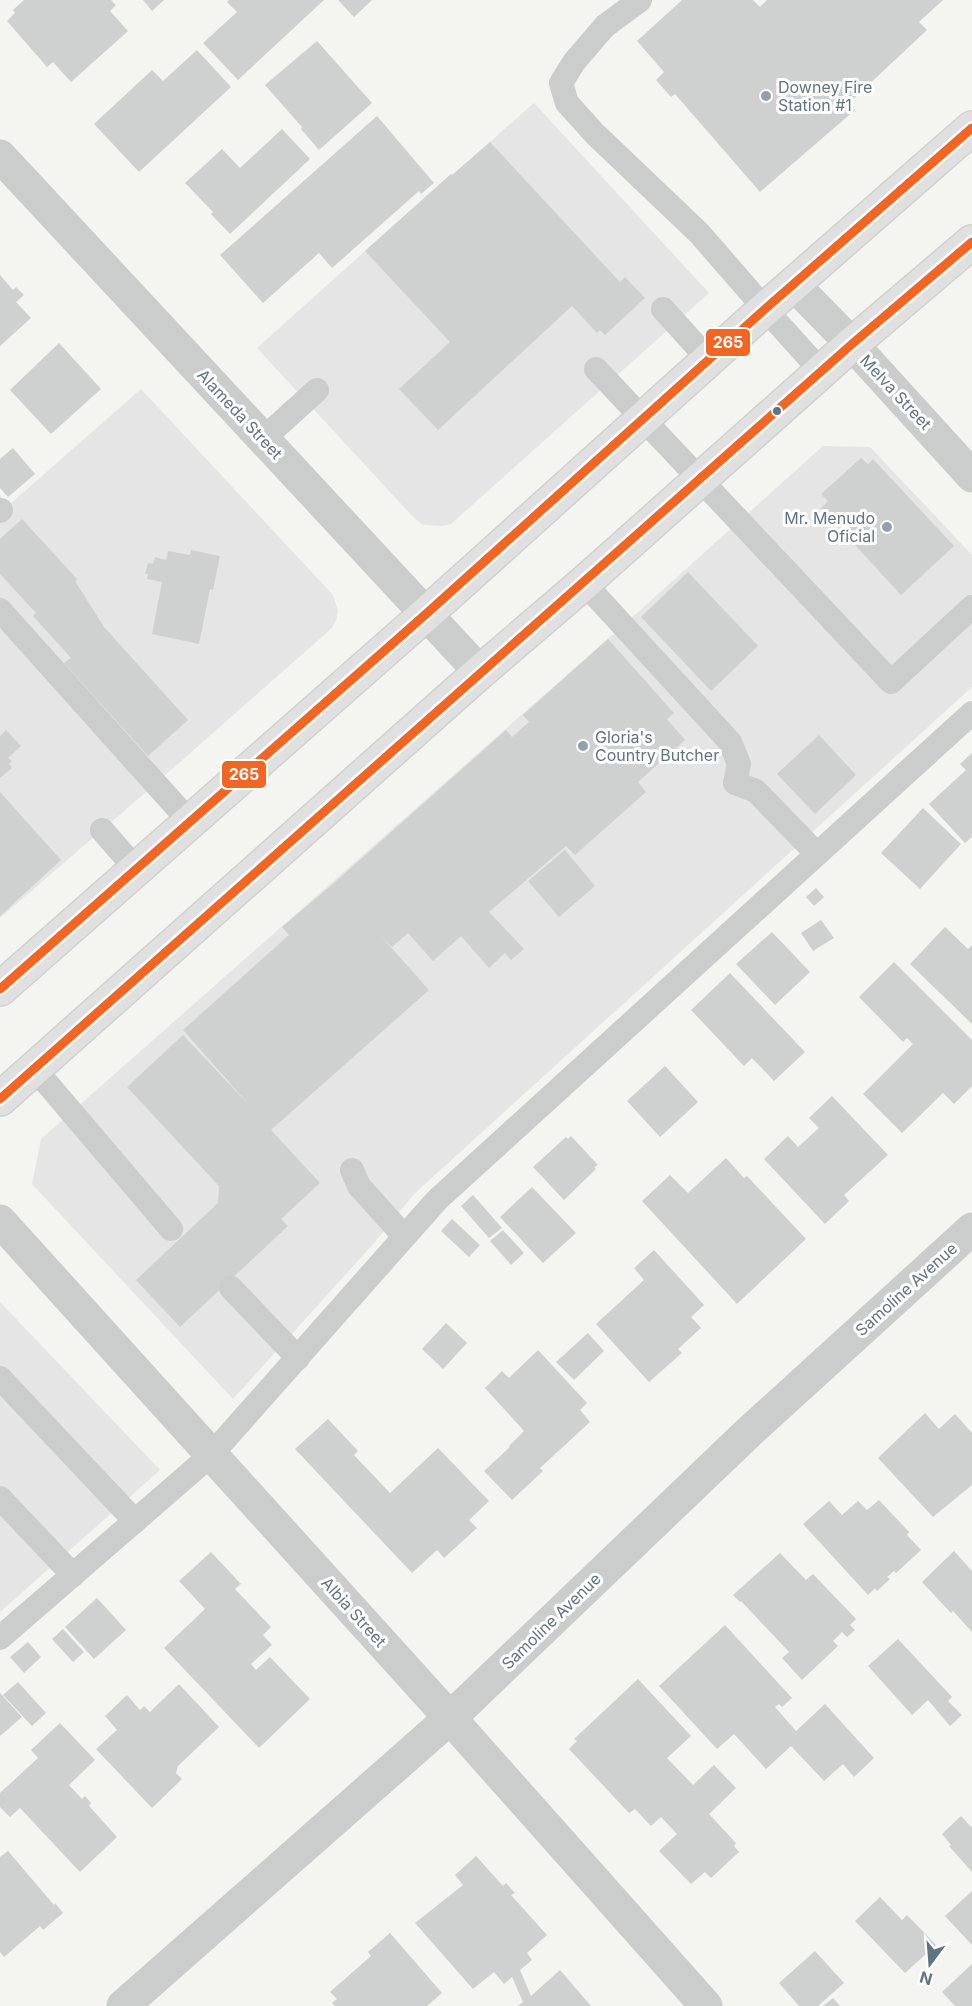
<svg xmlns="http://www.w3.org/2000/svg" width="972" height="2006" font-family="Inter,sans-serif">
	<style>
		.built { fill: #e4e5e4 }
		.building { fill: #cfd0d0 }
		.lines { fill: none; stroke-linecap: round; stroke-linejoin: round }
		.secondary-casing { stroke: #d0d2d1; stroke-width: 36 }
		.service { stroke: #cbcdcd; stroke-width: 24 }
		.minor { stroke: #cbcdcd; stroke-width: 33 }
		.tertiary { stroke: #cbcdcd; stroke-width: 33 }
		.secondary { stroke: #e0e0e0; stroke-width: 33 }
		.bus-1-casing { stroke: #fff; stroke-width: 14 }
		.bus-1 { stroke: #f26522; stroke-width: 9 }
		.poi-dot { fill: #95a1aa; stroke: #fff; stroke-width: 2 }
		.bus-dot { fill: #627483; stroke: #fff; stroke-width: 2 }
		.labels { text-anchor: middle; stroke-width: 6; stroke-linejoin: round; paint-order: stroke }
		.poi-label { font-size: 16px; fill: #627483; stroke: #fff; text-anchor: start }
		.street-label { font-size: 16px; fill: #627483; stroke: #fff }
		.line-badge { stroke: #fff; stroke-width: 2 }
		.badge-label { font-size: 16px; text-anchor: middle; font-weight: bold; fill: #fff }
	</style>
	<rect width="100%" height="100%" fill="#f4f4f1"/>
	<g class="built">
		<polygon points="534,103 709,293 451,524 442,526 424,525 415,519 257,348 451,174 453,175"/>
		<polygon points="141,389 333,595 338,611 336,620 332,628 146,792 0,918 0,496 9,505"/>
		<polygon points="823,446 870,447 972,555 972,687 414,1194 374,1243 233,1399 32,1184 41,1139 637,613"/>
		<polygon points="0,1302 160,1470 0,1612"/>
	</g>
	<g class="building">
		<polygon points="24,0 111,0 116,5 110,11 128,31 71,82 53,62 47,67 7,21 15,13 13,10"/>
		<polygon points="143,0 164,0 152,11"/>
		<polygon points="229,0 324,0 238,80 203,43 237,12 227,2"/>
		<polygon points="338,0 372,0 354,17"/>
		<polygon points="682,0 753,0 760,7 767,0 943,0 919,22 927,30 849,103 855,110 760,192 675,94 671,97 656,80 664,72 637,41"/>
		<polygon points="317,41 372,103 319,150 301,129 302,127 265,85"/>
		<polygon points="197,50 231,87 139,172 94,124 152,70 163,81"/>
		<polygon points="377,116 434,183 421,194 419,191 332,268 319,253 263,303 220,255"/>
		<polygon points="282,129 310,159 230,234 211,214 213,212 185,183 222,149 240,168"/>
		<polygon points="490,142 620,282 625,277 645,298 605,335 600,330 597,333 572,306 438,430 399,389 450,342 365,251 451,174 452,175"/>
		<polygon points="0,275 13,290 16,287 24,295 16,302 31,318 0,346"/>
		<polygon points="59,343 101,389 51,434 10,390"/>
		<polygon points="13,448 35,474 8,497 0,488 0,459"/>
		<polygon points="861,458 868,464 873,459 954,546 901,595 821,508 828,501 821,494"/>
		<polygon points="22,519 77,579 75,581 104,627 188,720 148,756 64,663 71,658 33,616 36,613 0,574 0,539"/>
		<polygon points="191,550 220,556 213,590 210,589 199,644 152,634 162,582 147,579 148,574 145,574 148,563 153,564 155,557 166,560 168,551 190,555"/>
		<polygon points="688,572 758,646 711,691 641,617"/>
		<polygon points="608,639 674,713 667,719 685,740 638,782 646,792 575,855 566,846 489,912 524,949 511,960 505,953 489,968 461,936 433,961 408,933 392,947 380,935 429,990 271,1130 320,1183 281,1219 288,1226 180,1327 136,1280 218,1203 219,1186 127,1087 183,1035 251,1107 183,1030 289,935 282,927 334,883 506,730 512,737 529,722 523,715"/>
		<polygon points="6,730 21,746 8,758 12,761 9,764 12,768 0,778 0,736"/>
		<polygon points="819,735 856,775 815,814 777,774"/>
		<polygon points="972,753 972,837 965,843 929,804 966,770 960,764"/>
		<polygon points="0,792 61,860 0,916"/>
		<polygon points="923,808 961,844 920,889 881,853"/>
		<polygon points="565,850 595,886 559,917 528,881"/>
		<polygon points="816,888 824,897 814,906 806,897"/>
		<polygon points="821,920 834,938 813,951 801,933"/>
		<polygon points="945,927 968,949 972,945 972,1024 910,964"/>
		<polygon points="772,932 810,972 775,1005 736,964"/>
		<polygon points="894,962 972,1040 972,1086 954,1104 943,1093 902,1133 863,1094 913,1044 907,1038 903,1042 859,997"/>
		<polygon points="730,973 805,1052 774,1081 752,1058 744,1066 691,1010"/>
		<polygon points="665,1066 698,1102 660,1137 627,1101"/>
		<polygon points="832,1096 888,1155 844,1195 849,1201 825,1224 764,1159 788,1136 798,1147 819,1128 809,1118"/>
		<polygon points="571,1136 598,1165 594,1167 596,1169 564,1200 533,1167 566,1137 568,1139"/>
		<polygon points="726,1158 744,1178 747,1176 806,1239 737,1304 642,1201 670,1175 688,1193"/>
		<polygon points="532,1187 576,1233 543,1263 500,1217"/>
		<polygon points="473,1195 502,1228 489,1238 461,1206"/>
		<polygon points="452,1219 480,1245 469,1257 441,1231"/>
		<polygon points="503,1230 524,1253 511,1265 490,1241"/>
		<polygon points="654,1250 704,1305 691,1317 701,1328 678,1349 682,1353 649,1382 596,1324 644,1280 634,1268"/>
		<polygon points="446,1323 467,1343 443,1369 422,1349"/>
		<polygon points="588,1333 604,1351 574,1380 556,1362"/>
		<polygon points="538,1350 587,1403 580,1410 590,1422 540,1468 543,1471 512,1500 484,1471 510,1447 509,1446 524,1431 485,1388 502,1371 509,1378"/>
		<polygon points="925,1413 939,1429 955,1414 972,1433 972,1485 933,1517 878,1458"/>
		<polygon points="328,1419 358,1451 354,1455 390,1493 438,1448 489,1501 469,1520 477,1528 444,1558 437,1550 412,1573 295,1449"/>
		<polygon points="879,1500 909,1532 907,1535 921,1550 896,1573 894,1571 887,1577 890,1579 877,1591 875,1588 868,1595 803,1524 829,1501 842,1515 858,1501 867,1510"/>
		<polygon points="954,1551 972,1571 972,1632 953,1611 951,1613 922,1582"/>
		<polygon points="211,1552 241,1584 235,1589 271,1627 263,1635 272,1645 251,1664 256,1670 270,1657 310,1699 259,1748 164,1648 205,1609 179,1581"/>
		<polygon points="780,1553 806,1580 813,1574 856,1619 850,1625 855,1630 847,1637 842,1632 833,1641 838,1646 802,1680 782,1658 789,1652 741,1601 740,1602 733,1595"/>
		<polygon points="97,1598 126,1630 94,1659 65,1627"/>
		<polygon points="725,1625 792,1698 782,1707 779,1704 775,1707 796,1731 825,1704 874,1758 854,1777 843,1764 824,1781 791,1746 766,1769 734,1734 717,1749 659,1686"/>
		<polygon points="63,1629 84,1652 73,1662 52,1639"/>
		<polygon points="898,1639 952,1697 948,1701 962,1715 950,1726 928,1700 912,1715 868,1666"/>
		<polygon points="28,1642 41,1657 24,1673 10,1657"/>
		<polygon points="638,1679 691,1736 667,1758 693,1785 714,1765 736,1788 709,1814 736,1843 734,1846 739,1852 711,1878 705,1872 691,1884 659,1851 677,1834 661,1817 651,1826 635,1809 629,1813 569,1749 577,1741 574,1739"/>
		<polygon points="18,1682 46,1713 32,1726 3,1695"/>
		<polygon points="179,1684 219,1727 178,1766 176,1773 182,1779 152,1808 96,1749 117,1730 105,1716 127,1695 140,1710 144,1706 150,1712"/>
		<polygon points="0,1693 22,1717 0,1736"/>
		<polygon points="60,1723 95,1760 69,1785 82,1799 85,1796 91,1803 89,1806 117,1837 80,1872 20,1808 10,1817 0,1807 0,1793 38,1758 31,1750"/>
		<polygon points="961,1816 971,1827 972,1826 972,1872 949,1846 951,1845 942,1834"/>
		<polygon points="8,1851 54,1905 55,1903 63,1913 43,1930 40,1926 4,1957 0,1952 0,1857"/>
		<polygon points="476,1856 503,1886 506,1883 515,1893 511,1895 547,1935 527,1953 532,1960 520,1970 531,1996 560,1970 591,2006 518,2006 523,2002 512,1977 504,1984 494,1972 473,1989 415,1923 463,1885 455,1875"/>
		<polygon points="972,1891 972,1945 945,1916"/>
		<polygon points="880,1897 902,1920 907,1915 936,1945 905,1973 855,1921"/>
		<polygon points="390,1933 442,1993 427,2006 335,2006 332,2003 337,1999 330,1992 371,1956 368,1952"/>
		<polygon points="815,1951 844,1983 818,2006 799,2006 779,1983"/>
		<polygon points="972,1964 972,2006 955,2006 942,1992"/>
		<polygon points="833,1998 840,2006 823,2006"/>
	</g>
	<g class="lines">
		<g class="secondary-casing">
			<g id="secondary">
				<polyline points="0,989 426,614 765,309 972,128"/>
				<polyline points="0,1099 480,672 584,583 852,344 972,242"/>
			</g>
		</g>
		<g class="service">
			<polyline points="640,0 605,26 574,62 561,83 567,103 595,134 699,233 765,309 822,372"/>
			<polyline points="663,309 709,360"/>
			<polyline points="596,369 891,682 972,607"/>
			<polyline points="263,439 317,390"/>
			<polyline points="0,511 1,510"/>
			<polyline points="584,583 730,742 739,764 735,783 756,791 817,854"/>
			<polyline points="0,610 190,822"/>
			<polyline points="102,830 136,869"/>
			<polyline points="34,1068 171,1229"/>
			<polyline points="352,1170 359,1186 404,1236"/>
			<polyline points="231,1288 298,1358"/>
			<polyline points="0,1378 135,1521"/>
			<polyline points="0,1498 73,1575"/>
			<polyline points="0,1638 211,1455 437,1200 972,713"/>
		</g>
		<g class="minor">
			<polyline points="793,284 852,344 972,476"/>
			<polyline points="0,1221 450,1718 706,2006"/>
			<polyline points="123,2006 450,1718 748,1433 972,1229"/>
		</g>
		<polyline class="tertiary" points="0,156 480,672"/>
		<use href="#secondary" class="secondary"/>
		<g class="bus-1-casing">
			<g id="bus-1">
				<polyline points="0,989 426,614 765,309 972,128"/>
				<polyline points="0,1099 852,344 972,242"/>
			</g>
		</g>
		<use href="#bus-1" class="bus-1"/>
	</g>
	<g class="poi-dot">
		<circle cx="766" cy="96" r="6"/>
		<circle cx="887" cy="527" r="6"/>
		<circle cx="583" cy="746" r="6"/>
	</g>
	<circle class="bus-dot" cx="777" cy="411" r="5"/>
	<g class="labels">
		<g class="poi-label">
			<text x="778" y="93">Downey Fire<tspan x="778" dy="18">Station #1</tspan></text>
			<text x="875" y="524" text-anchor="end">Mr. Menudo<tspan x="875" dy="18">Oficial</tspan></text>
			<text x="595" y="743">Gloria's<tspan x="595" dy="18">Country Butcher</tspan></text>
		</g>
		<g class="street-label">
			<text transform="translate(896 392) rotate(47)" y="6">Melva Street</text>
			<text transform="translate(240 414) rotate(47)" y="6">Alameda Street</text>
			<text transform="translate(906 1289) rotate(-42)" y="6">Samoline Avenue</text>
			<text transform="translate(354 1612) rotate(48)" y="6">Albia Street</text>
			<text transform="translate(551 1621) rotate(-44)" y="6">Samoline Avenue</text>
		</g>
	</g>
	<g class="line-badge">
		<rect x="705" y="328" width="46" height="29" rx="6" fill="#f26522"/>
		<rect x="221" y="760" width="46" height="29" rx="6" fill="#f26522"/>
	</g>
	<g class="badge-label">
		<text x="728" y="348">265</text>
		<text x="244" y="780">265</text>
	</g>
	<g transform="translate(930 1964) rotate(196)" stroke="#ffffff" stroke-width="4.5" paint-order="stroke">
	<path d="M0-4.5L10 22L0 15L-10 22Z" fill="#627483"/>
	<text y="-9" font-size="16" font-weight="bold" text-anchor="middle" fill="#627483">N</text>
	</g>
</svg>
